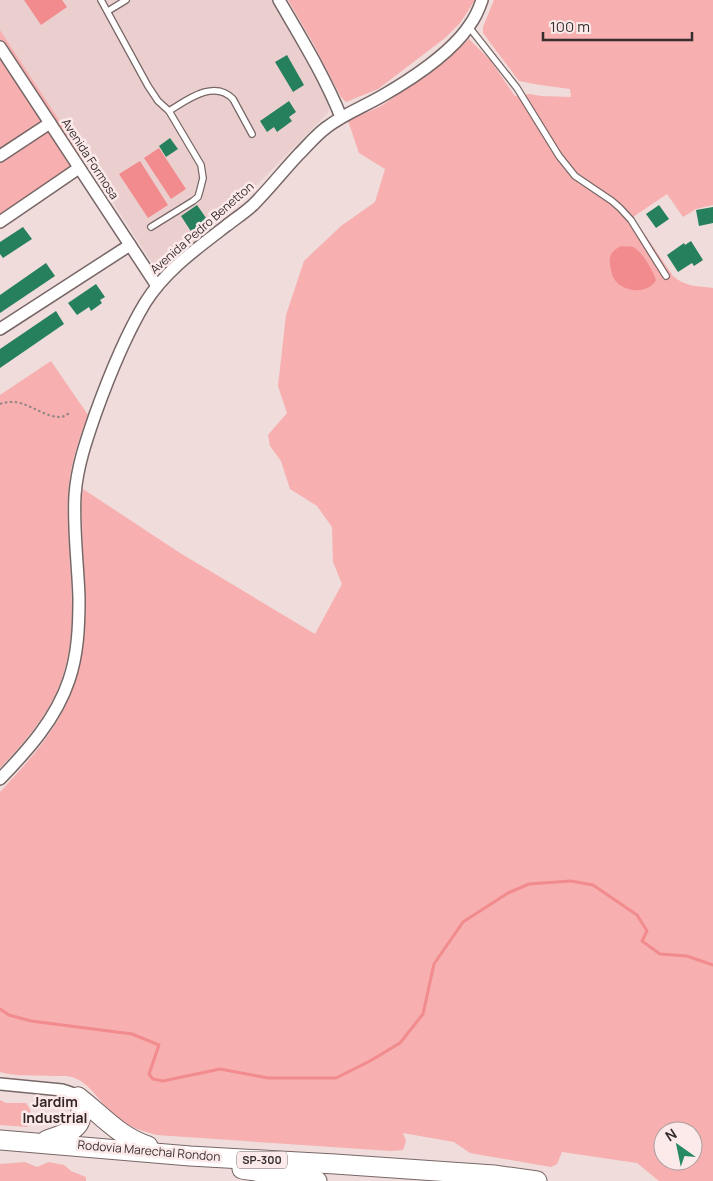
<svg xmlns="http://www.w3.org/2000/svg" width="713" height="1181" font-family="Manrope,sans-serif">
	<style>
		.built { fill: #ebcfce }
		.green { fill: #f7afaf; fill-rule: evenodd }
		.water { fill: #f28b8d }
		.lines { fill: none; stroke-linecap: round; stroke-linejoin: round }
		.stream { stroke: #f28b8d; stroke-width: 3 }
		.building { fill: #27805d }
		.lane-casing { stroke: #786767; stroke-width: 8 }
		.street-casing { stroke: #786767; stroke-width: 14 }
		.primary-casing { stroke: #786767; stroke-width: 21 }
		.path { stroke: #938585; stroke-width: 2; stroke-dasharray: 2.5 2.5; stroke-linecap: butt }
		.lane { stroke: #fff; stroke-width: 5.5 }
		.street { stroke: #fff; stroke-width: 11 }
		.primary { stroke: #fff; stroke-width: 19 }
		.labels { text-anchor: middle; stroke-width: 5; stroke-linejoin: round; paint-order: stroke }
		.shield { fill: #fce9e9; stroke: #726767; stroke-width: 1 }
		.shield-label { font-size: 11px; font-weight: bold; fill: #372f2f }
		.street-label { font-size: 12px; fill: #372f2f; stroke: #fce9e9 }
		.neighbourhood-label { font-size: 14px; font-weight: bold; fill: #332525; stroke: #fce9e9 }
	</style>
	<rect width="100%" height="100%" fill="#efdcdb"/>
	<polygon class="built" points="0,0 272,0 311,71 328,103 329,108 328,113 241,201 166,266 162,268 158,267 153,264 0,30"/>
	<g class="green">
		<polygon points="288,0 475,0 460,23 445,38 378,89 346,102 341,97 313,43"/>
		<path d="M494,0H713V205L696,209L683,217L667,194L633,217L673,276C685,287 698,286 713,288V1181H659L637,1163L562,1152L557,1164L551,1167L470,1153L454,1142L403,1133L406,1141L403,1150L391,1151L157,1135C138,1130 120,1124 107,1108C97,1098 90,1085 77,1079C70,1075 62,1076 54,1076C37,1075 17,1077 0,1072V792C22,768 46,743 61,714C83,675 87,632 85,588C84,564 82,540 82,516C82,507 81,498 83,489L180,553L315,634L342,584L333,562L332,527L317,506L290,489L281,461L270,446L268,435L287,413L278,386L286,315L304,261L341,226L375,202L385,169L359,153L348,121L381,106L409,87L442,64L469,39L490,60L515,96L530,94L541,96L571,97L570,89L540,85L519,81L483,33V27ZM663,1131H693V1161H663Z"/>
		<polygon points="0,30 84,158 0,215"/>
		<path d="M51,361L88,415C78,441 69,468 68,496C65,554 82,622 62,678C50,713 25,742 0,768V395Z"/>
		<path d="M0,1100L6,1103H26C33,1112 32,1117 27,1127L0,1125Z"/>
		<polygon points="25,1162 37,1167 49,1162 64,1165 71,1171 86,1177 86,1181 0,1181 0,1164"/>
	</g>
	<g class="water">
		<polygon points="24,0 62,0 67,7 41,25"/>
		<polygon points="159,148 186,189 171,199 144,158"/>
		<polygon points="140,161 168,205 148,218 119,174"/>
		<path d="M621,246C624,247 630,246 633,247C642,251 653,271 656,280C648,295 621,293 613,277C612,274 611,271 611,269C608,257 610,252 621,246Z"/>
	</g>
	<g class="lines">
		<polyline class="stream" points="0,1009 9,1015 31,1021 132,1034 159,1045 149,1074 153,1079 163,1081 220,1069 268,1078 336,1078 370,1061 400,1043 423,1014 434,964 463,922 508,893 529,884 571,881 593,885 637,915 647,931 642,941 660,954 687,956 713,965"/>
	</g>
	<g class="building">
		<polygon points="287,55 304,85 293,92 275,62"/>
		<polygon points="289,101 296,112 289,117 292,121 277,132 274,127 267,132 260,121"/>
		<polygon points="170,138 178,149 166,157 159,146"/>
		<polygon points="197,205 211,225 194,236 181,216"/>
		<polygon points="659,205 669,219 656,228 646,214"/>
		<polygon points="713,207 713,223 699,226 696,210"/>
		<polygon points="23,227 32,239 3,258 0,254 0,242"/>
		<polygon points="691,241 703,260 694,266 692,263 678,272 667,255 684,243 685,245"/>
		<polygon points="46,263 55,276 0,313 0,295"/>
		<polygon points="96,284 105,297 100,300 102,303 91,311 89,307 77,315 68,303"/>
		<polygon points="56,311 64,324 0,368 0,349"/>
	</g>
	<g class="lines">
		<g class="lane-casing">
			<g id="lane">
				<polyline points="101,0 148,86 158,101 169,111 201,165 203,178 200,190 198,197 193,201 151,227"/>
				<polyline points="108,11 126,0"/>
				<polyline points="469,27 517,88 559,156 575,176 612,201 620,208 631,220 666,276"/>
				<path d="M169,111C187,100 214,79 233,99L252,134"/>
			</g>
		</g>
		<g class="street-casing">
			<g id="street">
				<path d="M279,0C301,38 324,75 341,117"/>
				<polyline points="0,47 157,286"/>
				<polyline points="0,156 50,123"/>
				<polyline points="0,222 79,168"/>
				<polyline points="0,329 130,245"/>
				<path d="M0,779C28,750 56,719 69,680C78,654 79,625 79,598C78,564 73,529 75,495C77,467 86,441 95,415C109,376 124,338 145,303C165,271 196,249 226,226C235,219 244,213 253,205C269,189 283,171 299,154C308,145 316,135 327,127C344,114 363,107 382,96C410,80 451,53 469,26C475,18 479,9 482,0"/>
				<polyline points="0,1084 62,1090 71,1093 78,1097"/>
			</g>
		</g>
		<g class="primary-casing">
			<g id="primary">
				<path d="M78,1097C102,1115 118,1136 148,1146"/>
				<polyline points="0,1140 190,1156 335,1164 494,1175 537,1181"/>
				<path d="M47,1140C71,1132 89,1128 78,1097"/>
				<polyline points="242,1169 317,1181"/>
			</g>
		</g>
		<path class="path" d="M0,404C6,402 13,401 20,403C34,406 57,425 69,413"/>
		<use href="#lane" class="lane"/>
		<use href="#street" class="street"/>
		<use href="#primary" class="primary"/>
	</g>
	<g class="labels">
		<rect class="shield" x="237" y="1151.5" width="50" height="17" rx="4"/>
		<g class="shield-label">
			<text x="262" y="1164">SP-300</text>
		</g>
		<g class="street-label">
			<text transform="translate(90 159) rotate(57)" y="4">Avenida Formosa</text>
			<text transform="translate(202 228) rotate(-41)" y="4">Avenida Pedro Benetton</text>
			<text transform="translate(149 1151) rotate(5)" y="4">Rodovia Marechal Rondon</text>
		</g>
		<g class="neighbourhood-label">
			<text x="55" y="1107">Jardim<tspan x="55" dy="16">Industrial</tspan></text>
		</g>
	</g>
	<g transform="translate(678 1146) rotate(327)"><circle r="24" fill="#fce9e9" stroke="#ad9f9f"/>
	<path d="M0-4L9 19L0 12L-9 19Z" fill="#278a64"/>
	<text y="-8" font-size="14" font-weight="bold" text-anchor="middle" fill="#372f2f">N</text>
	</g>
	<path d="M543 32v8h149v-8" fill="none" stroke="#372f2f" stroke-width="2.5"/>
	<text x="550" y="32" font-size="15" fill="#372f2f" stroke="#fce9e9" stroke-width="4" paint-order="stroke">100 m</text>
</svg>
